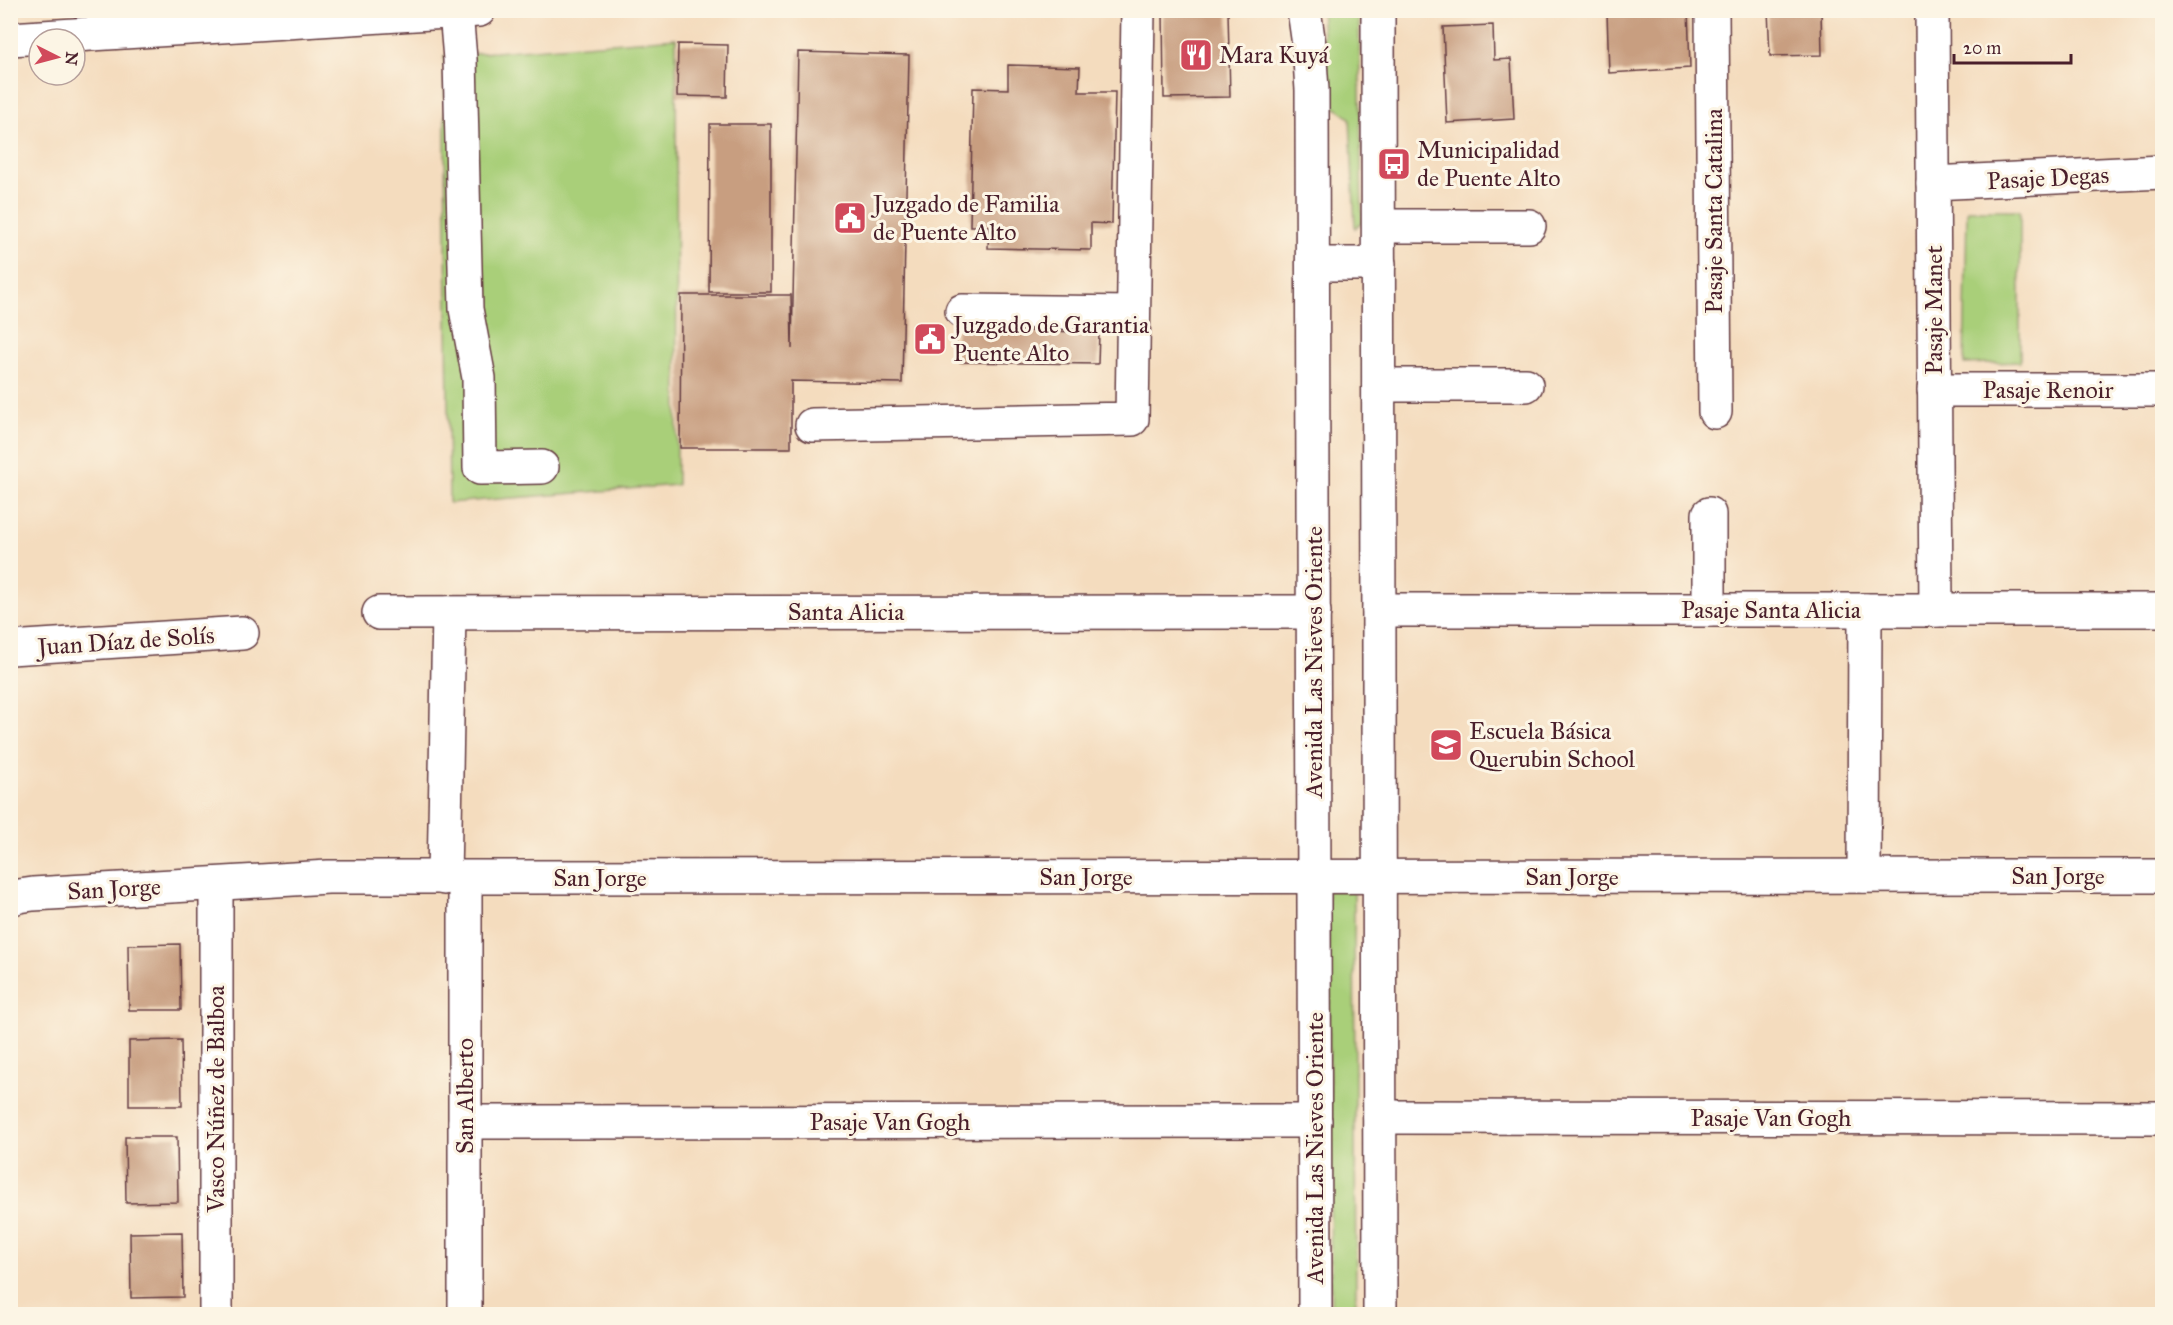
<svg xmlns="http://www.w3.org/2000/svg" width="2173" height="1325" font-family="'IM FELL Great Primer',serif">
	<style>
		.green { fill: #a9cf79; stroke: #7a7752; stroke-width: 1.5 }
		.building { fill: #c89e80 }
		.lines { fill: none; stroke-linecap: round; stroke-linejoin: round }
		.minor-casing { stroke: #643b41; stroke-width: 36 }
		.major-casing { stroke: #643b41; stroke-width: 36 }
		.minor { stroke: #fff; stroke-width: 33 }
		.major { stroke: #fff; stroke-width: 33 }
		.labels { text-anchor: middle; stroke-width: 6; stroke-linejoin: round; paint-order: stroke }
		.poi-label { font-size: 24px; fill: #4a1f2b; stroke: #fcf5e5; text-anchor: start }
		.street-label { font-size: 24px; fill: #4a1f2b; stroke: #fcf5e5 }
	</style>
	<rect width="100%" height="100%" fill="#fcf5e5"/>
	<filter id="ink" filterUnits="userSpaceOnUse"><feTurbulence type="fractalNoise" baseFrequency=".0167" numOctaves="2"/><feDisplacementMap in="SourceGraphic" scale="12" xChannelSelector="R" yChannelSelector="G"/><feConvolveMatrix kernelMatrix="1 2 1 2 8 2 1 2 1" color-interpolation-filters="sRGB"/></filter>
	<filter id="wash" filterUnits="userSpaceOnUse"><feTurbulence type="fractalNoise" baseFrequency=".008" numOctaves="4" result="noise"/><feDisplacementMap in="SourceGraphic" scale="24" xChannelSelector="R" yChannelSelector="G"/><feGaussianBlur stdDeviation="1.35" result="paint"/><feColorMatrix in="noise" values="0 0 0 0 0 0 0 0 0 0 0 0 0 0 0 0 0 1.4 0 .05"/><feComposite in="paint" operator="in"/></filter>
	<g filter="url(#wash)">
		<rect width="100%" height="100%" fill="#f4dcbe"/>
		<g class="green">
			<polygon points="1321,11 1359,11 1362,223 1355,228 1350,118 1329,103"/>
			<polygon points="676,38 677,485 449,503 444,56"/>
			<polygon points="1967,210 2020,210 2020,362 1964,364"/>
			<polygon points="1328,890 1354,891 1356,1314 1331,1314"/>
		</g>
		<g id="blocks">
			<g class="building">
				<polygon points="1660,10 1688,10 1690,68 1609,73 1607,13"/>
				<polygon points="1768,10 1821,10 1822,55 1770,56"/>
				<polygon points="1228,11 1230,97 1164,98 1163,12"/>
				<polygon points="1493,25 1494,60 1511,59 1514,119 1447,123 1443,27"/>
				<polygon points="678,44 728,45 727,97 677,96"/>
				<polygon points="798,52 909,55 902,383 791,381 791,448 680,448 681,295 791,295 792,349"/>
				<polygon points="1008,65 1080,67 1079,92 1115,92 1112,224 1091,223 1091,250 988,248 989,226 970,226 973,88 1008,89"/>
				<polygon points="710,124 771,124 771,292 709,292"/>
				<polygon points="956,330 1099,332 1098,364 956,362"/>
				<polygon points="180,944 181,1010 129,1010 128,945"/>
				<polygon points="181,1040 182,1106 129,1106 129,1041"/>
				<polygon points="125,1137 177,1137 178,1202 126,1203"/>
				<polygon points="182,1232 183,1297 131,1298 130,1233"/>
			</g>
		</g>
	</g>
	<g filter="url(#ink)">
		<use href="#blocks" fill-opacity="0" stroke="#643b41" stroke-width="1.5"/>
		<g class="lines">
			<g class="minor-casing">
				<g id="minor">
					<polyline points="1304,10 1309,45 1312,90 1315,1314"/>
					<polyline points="1378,10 1380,1314"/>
					<polyline points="1712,10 1715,412"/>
					<polyline points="1932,10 1936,610"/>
					<polyline points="456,12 460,59 466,309 479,378 480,468 542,467"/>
					<polyline points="1933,183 2162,172"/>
					<polyline points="1379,226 1529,226"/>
					<polyline points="1313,264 1379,264"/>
					<polyline points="962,311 1133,313"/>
					<polyline points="1379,385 1526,385"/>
					<polyline points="1934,390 2162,390"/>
					<polyline points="812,425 1132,419 1138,10"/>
					<polyline points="1379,610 2162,610"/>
					<polyline points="1709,610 1709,514"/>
					<polyline points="379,613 1314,612"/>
					<polyline points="10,648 242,633"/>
					<polyline points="1864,876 1865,610"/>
					<polyline points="444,878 449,613"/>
					<polyline points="10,899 19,896 33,894 328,877 2162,876"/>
					<polyline points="1380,1117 2162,1118"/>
					<polyline points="465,1122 1315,1121"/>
					<polyline points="216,1314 216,884"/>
					<polyline points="465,1314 465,878"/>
				</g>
			</g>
			<g class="major-casing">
				<polyline id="major" points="10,39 479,10"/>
			</g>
			<use href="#minor" class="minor"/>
			<use href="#major" class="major"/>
		</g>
	</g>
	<defs>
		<g id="restaurant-square" transform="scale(1.725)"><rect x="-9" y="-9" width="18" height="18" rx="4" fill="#d1495b" stroke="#fcf5e5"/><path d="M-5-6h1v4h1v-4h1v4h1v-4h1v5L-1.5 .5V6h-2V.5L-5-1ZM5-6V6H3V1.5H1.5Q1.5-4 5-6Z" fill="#fff"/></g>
		<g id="bus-square" transform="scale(1.725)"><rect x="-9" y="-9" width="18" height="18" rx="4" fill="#d1495b" stroke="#fcf5e5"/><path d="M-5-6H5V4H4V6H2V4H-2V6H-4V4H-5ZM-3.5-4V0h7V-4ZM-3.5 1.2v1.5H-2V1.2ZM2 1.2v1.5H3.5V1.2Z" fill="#fff"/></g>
		<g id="civic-square" transform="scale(1.725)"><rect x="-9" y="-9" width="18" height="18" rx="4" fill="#d1495b" stroke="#fcf5e5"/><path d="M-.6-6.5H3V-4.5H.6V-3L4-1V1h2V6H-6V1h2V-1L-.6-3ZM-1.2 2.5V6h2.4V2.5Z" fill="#fff"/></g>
		<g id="school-square" transform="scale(1.725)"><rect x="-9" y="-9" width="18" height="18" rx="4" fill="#d1495b" stroke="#fcf5e5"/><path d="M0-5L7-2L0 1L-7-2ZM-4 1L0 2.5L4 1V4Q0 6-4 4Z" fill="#fff"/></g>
	</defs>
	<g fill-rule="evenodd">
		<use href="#restaurant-square" x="1196" y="55"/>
		<use href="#bus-square" x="1394" y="164"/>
		<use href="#civic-square" x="850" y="218"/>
		<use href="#civic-square" x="930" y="339"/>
		<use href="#school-square" x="1446" y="745"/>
	</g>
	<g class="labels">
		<g class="poi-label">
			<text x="1219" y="63">Mara Kuyá</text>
			<text x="1417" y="158">Municipalidad<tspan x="1417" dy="28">de Puente Alto</tspan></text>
			<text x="873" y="212">Juzgado de Familia<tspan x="873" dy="28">de Puente Alto</tspan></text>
			<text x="953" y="333">Juzgado de Garantia<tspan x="953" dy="28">Puente Alto</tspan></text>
			<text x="1469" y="739">Escuela Básica<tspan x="1469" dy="28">Querubin School</tspan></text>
		</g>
		<g class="street-label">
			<text transform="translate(2048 178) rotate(-3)" y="8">Pasaje Degas</text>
			<text transform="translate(1714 211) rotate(-90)" y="8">Pasaje Santa Catalina</text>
			<text transform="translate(1934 310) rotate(-90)" y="8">Pasaje Manet</text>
			<text x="2048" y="398">Pasaje Renoir</text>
			<text x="1771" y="618">Pasaje Santa Alicia</text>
			<text x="846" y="620">Santa Alicia</text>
			<text transform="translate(126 641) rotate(-4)" y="8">Juan Díaz de Solís</text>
			<text transform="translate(1314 662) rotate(-90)" y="8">Avenida Las Nieves Oriente</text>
			<text x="2058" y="884">San Jorge</text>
			<text x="1086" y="885">San Jorge</text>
			<text x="1572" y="885">San Jorge</text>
			<text x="600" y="886">San Jorge</text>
			<text transform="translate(114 889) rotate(-3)" y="8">San Jorge</text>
			<text transform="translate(465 1096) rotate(-90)" y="8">San Alberto</text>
			<text transform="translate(216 1099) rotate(-90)" y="8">Vasco Núñez de Balboa</text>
			<text x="1771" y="1126">Pasaje Van Gogh</text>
			<text x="890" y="1130">Pasaje Van Gogh</text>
			<text transform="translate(1315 1148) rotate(-90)" y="8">Avenida Las Nieves Oriente</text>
		</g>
	</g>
	<rect width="2173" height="1325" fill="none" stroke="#fcf5e5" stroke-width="36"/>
	<g transform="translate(57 57) rotate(96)"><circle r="28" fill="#fcf5e5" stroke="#b59f9b" stroke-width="1.5"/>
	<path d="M0-4.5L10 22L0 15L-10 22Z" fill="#d1495b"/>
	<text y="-9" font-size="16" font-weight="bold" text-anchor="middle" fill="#4a1f2b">N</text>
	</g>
	<path d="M1954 54v9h117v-9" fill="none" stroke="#4a1f2b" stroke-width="3"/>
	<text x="1963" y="54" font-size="18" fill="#4a1f2b" stroke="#fcf5e5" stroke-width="4.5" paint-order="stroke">20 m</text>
</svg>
